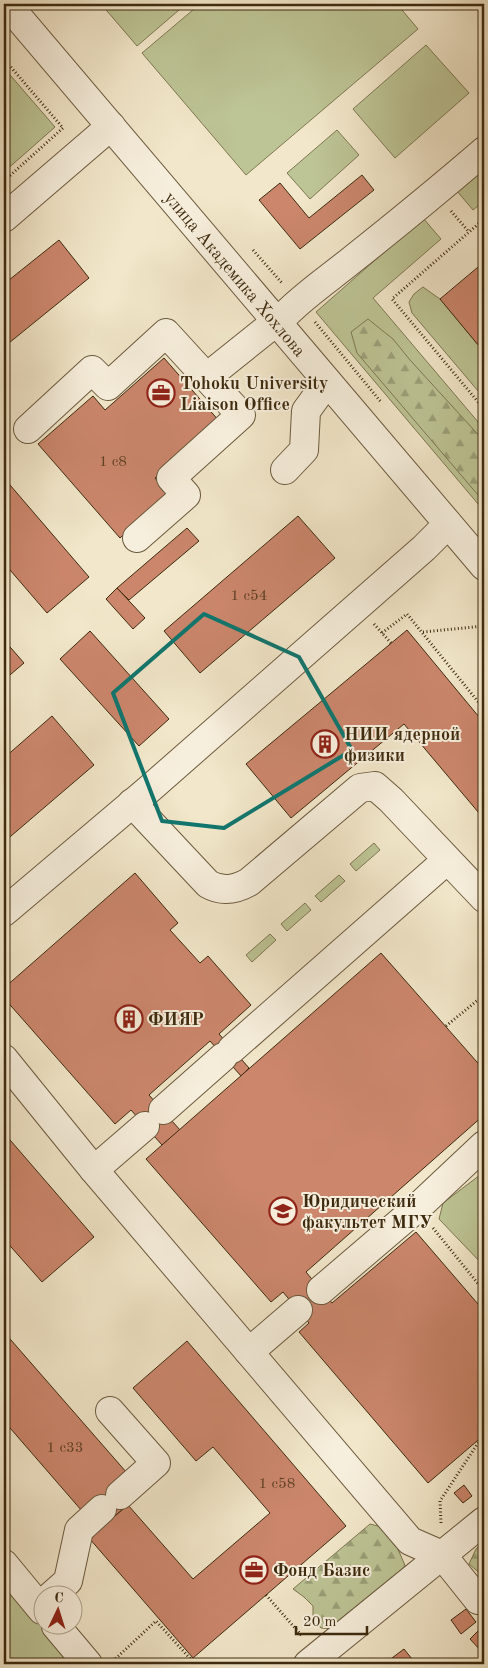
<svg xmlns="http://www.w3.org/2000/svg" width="488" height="1668" font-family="'Old Standard TT',serif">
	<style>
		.green { fill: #bdc495; stroke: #7e7852 }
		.forest { fill: url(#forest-firs); stroke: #7e7852 }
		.building { fill: #cb866c; stroke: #3e2b0f }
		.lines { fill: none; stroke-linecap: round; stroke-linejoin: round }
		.minor-casing { stroke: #6b5a3e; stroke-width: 30 }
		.path { stroke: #3e2b0f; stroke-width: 3; stroke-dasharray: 1 2.5; stroke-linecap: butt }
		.minor { stroke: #f7efdd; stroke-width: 28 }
		.marked { fill: none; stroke: #0f766e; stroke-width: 4; stroke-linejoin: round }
		.labels { text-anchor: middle; stroke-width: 4; stroke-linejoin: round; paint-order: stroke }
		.number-label { font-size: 15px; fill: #614226 }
		.street-label { font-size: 18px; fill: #3e2b0f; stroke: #f7efdd }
		.poi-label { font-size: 18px; font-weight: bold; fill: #3e2b0f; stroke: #f7efdd; text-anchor: start }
	</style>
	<defs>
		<pattern id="forest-firs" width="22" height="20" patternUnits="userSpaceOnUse" patternTransform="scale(1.25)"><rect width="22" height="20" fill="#bdc495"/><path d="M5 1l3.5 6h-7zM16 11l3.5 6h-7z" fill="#9b9f78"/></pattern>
	</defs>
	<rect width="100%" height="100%" fill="#f2e7ca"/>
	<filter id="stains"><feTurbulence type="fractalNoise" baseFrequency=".004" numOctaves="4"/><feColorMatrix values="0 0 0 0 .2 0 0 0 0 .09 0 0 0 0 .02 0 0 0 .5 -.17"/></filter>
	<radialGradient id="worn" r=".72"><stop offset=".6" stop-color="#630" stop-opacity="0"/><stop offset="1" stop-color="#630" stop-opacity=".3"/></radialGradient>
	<g class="green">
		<polygon points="101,4 186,4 137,46"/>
		<polygon points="200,4 397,4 418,29 246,175 142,53"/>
		<polygon points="426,45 469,93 395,158 353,109"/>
		<polygon points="4,68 55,127 4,172"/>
		<polygon points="337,130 359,155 310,199 287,173"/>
		<polygon points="484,169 484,201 473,210 457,191"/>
		<polygon points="423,218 441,239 373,298 484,429 484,511 316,312"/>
		<polygon points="423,287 440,299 484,352 484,398 412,313 409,302 414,294"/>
		<polygon points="374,843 380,850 356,871 350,864"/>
		<polygon points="339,875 345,881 321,902 315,896"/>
		<polygon points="305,903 311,910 287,931 281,924"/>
		<polygon points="270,934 276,940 252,962 246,955"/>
		<polygon points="484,1172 484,1266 439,1219 443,1203"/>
		<polygon points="4,1575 42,1621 42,1626 46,1626 79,1664 4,1664"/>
	</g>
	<g class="forest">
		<polygon points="368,319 393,339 410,360 484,441 484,502 357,353 351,332"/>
		<polygon points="370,1524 382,1527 397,1547 407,1570 334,1629 321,1628 313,1618 313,1606 304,1597 293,1589"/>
		<polygon points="484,1542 484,1573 482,1575 469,1564 476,1549"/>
	</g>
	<g class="building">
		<polygon points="362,175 374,190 300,249 259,200 280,183 309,218"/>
		<polygon points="59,240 89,278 4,347 4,284"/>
		<polygon points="484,262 484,352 440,299"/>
		<polygon points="164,358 220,422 155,478 169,495 120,538 38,444 93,396 105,410"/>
		<polygon points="4,478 89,577 47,613 4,563"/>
		<polygon points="298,516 335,558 200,673 164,631"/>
		<polygon points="187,528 199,541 129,600 117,588"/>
		<polygon points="117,588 145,618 133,629 106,599"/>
		<polygon points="407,630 484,723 484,819 404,724 291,818 246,764"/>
		<polygon points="90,631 169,719 139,746 60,659"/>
		<polygon points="4,640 24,663 4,680"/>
		<polygon points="52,716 94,765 4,842 4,758"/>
		<polygon points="135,873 178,923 170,930 200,963 208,956 251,1005 219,1034 249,1068 241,1076 210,1041 149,1095 180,1130 162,1145 131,1110 115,1124 4,998 4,988"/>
		<polygon points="381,953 484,1070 484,1115 306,1272 332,1303 416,1232 484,1311 484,1435 428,1483 299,1332 309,1323 298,1310 283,1292 271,1302 146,1159"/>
		<polygon points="4,1133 94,1237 42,1282 4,1239"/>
		<polygon points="4,1332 127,1473 128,1505 111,1519 95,1500 82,1511 4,1421"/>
		<polygon points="187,1341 346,1526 193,1658 89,1538 128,1505 193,1579 270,1513 213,1447 196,1461 133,1388"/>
		<polygon points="464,1485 472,1496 463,1503 454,1493"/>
		<polygon points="466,1609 476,1622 461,1634 451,1620"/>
		<polygon points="484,1625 484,1650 482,1652 470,1639"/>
		<polygon points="404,1649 416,1664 384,1664"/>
		<polygon points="484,1656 484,1664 475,1664"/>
	</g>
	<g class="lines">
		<g class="minor-casing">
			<g id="minor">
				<polyline points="7,4 484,566"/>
				<polyline points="4,218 111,126"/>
				<path d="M207,377L287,313C307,293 331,277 353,259C397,224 441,188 484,151"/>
				<polyline points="28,429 92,370 108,386 166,333 241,415 171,478 186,495 137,538"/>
				<polyline points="285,470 304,450 306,411 327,382"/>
				<path d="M132,803L208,884C222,892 235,890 249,882L360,788L375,786L391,800L484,898"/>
				<polyline points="4,912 147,791 424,548 448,524"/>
				<polyline points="232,1049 447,860"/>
				<polyline points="4,1059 94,1170 145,1126"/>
				<polyline points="163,1110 223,1057"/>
				<polyline points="94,1170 410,1541 442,1555 478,1600 484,1595"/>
				<polyline points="321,1290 417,1208 484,1145"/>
				<polyline points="249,1352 298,1310"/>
				<polyline points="110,1411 156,1463 120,1495"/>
				<polyline points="4,1564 42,1610"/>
				<polyline points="51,1596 68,1581 79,1530 102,1509"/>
				<polyline points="56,1626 88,1664"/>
				<polyline points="308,1664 484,1521"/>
			</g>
		</g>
		<g class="path">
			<polyline points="478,4 484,12"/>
			<polyline points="4,59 63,128 4,181"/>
			<polyline points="451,211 469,232"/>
			<polyline points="484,219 392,299 484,409"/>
			<polyline points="253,250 282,283"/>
			<polyline points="315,322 381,402"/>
			<polyline points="374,624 391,643"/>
			<polyline points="423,632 484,626"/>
			<polyline points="382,633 407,614 484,709"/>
			<polyline points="446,1026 484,995"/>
			<polyline points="433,1228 484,1291"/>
			<polyline points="441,1523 440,1501 482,1437 484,1439"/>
			<polyline points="266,1595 302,1636"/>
			<polyline points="113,1661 156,1621 195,1664"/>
		</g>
		<use href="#minor" class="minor"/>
	</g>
	<path class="marked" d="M204,614L299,657L352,750L224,828L162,821L113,693Z"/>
	<defs>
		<g id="office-ring" transform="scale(1.4375)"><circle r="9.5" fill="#f7efdd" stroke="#8f2418" stroke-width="1.5"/><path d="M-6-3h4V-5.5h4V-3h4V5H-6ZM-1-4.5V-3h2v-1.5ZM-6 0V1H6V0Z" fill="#8f2418"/></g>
		<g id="building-ring" transform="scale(1.4375)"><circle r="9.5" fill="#f7efdd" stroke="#8f2418" stroke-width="1.5"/><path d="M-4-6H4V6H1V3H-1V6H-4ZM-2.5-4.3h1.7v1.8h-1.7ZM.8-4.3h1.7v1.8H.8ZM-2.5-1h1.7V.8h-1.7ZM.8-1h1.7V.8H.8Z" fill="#8f2418"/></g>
		<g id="university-ring" transform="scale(1.4375)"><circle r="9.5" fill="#f7efdd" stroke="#8f2418" stroke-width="1.5"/><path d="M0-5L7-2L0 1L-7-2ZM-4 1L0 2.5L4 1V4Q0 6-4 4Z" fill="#8f2418"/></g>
	</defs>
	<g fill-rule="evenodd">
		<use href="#office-ring" x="161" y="393"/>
		<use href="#building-ring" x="325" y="744"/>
		<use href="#building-ring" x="129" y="1019"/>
		<use href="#university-ring" x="283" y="1211"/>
		<use href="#office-ring" x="254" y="1570"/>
	</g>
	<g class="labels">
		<g class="number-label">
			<text x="113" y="466">1 с8</text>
			<text x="249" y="600">1 с54</text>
			<text x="65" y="1452">1 с33</text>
			<text x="277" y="1488">1 с58</text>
		</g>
		<g class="street-label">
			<text transform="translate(235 274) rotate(50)" y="6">улица Академика Хохлова</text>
		</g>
		<g class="poi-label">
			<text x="180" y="389">Tohoku University<tspan x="180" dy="21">Liaison Office</tspan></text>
			<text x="344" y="740">НИИ ядерной<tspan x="344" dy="21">физики</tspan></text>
			<text x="148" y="1025">ФИЯР</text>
			<text x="302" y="1207">Юридический<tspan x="302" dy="21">факультет МГУ</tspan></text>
			<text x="273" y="1576">Фонд Базис</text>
		</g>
	</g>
	<rect width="488" height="1668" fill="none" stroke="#f2e7ca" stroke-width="20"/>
	<rect x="5" y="5" width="478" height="1658" fill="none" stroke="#3e2b0f" stroke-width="2.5"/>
	<rect x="10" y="10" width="468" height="1648" fill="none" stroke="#3e2b0f"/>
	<g transform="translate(58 1610) rotate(4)"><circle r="24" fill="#f7efdd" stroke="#ada18b"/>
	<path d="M0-4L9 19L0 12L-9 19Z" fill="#8f2418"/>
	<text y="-8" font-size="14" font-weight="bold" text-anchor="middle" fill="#3e2b0f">С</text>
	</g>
	<path d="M296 1626v8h71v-8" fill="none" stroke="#3e2b0f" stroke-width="2.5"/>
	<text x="303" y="1626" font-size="15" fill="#3e2b0f" stroke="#f7efdd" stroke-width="4" paint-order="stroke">20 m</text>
	<rect width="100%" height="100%" filter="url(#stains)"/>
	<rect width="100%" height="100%" fill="url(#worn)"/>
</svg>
